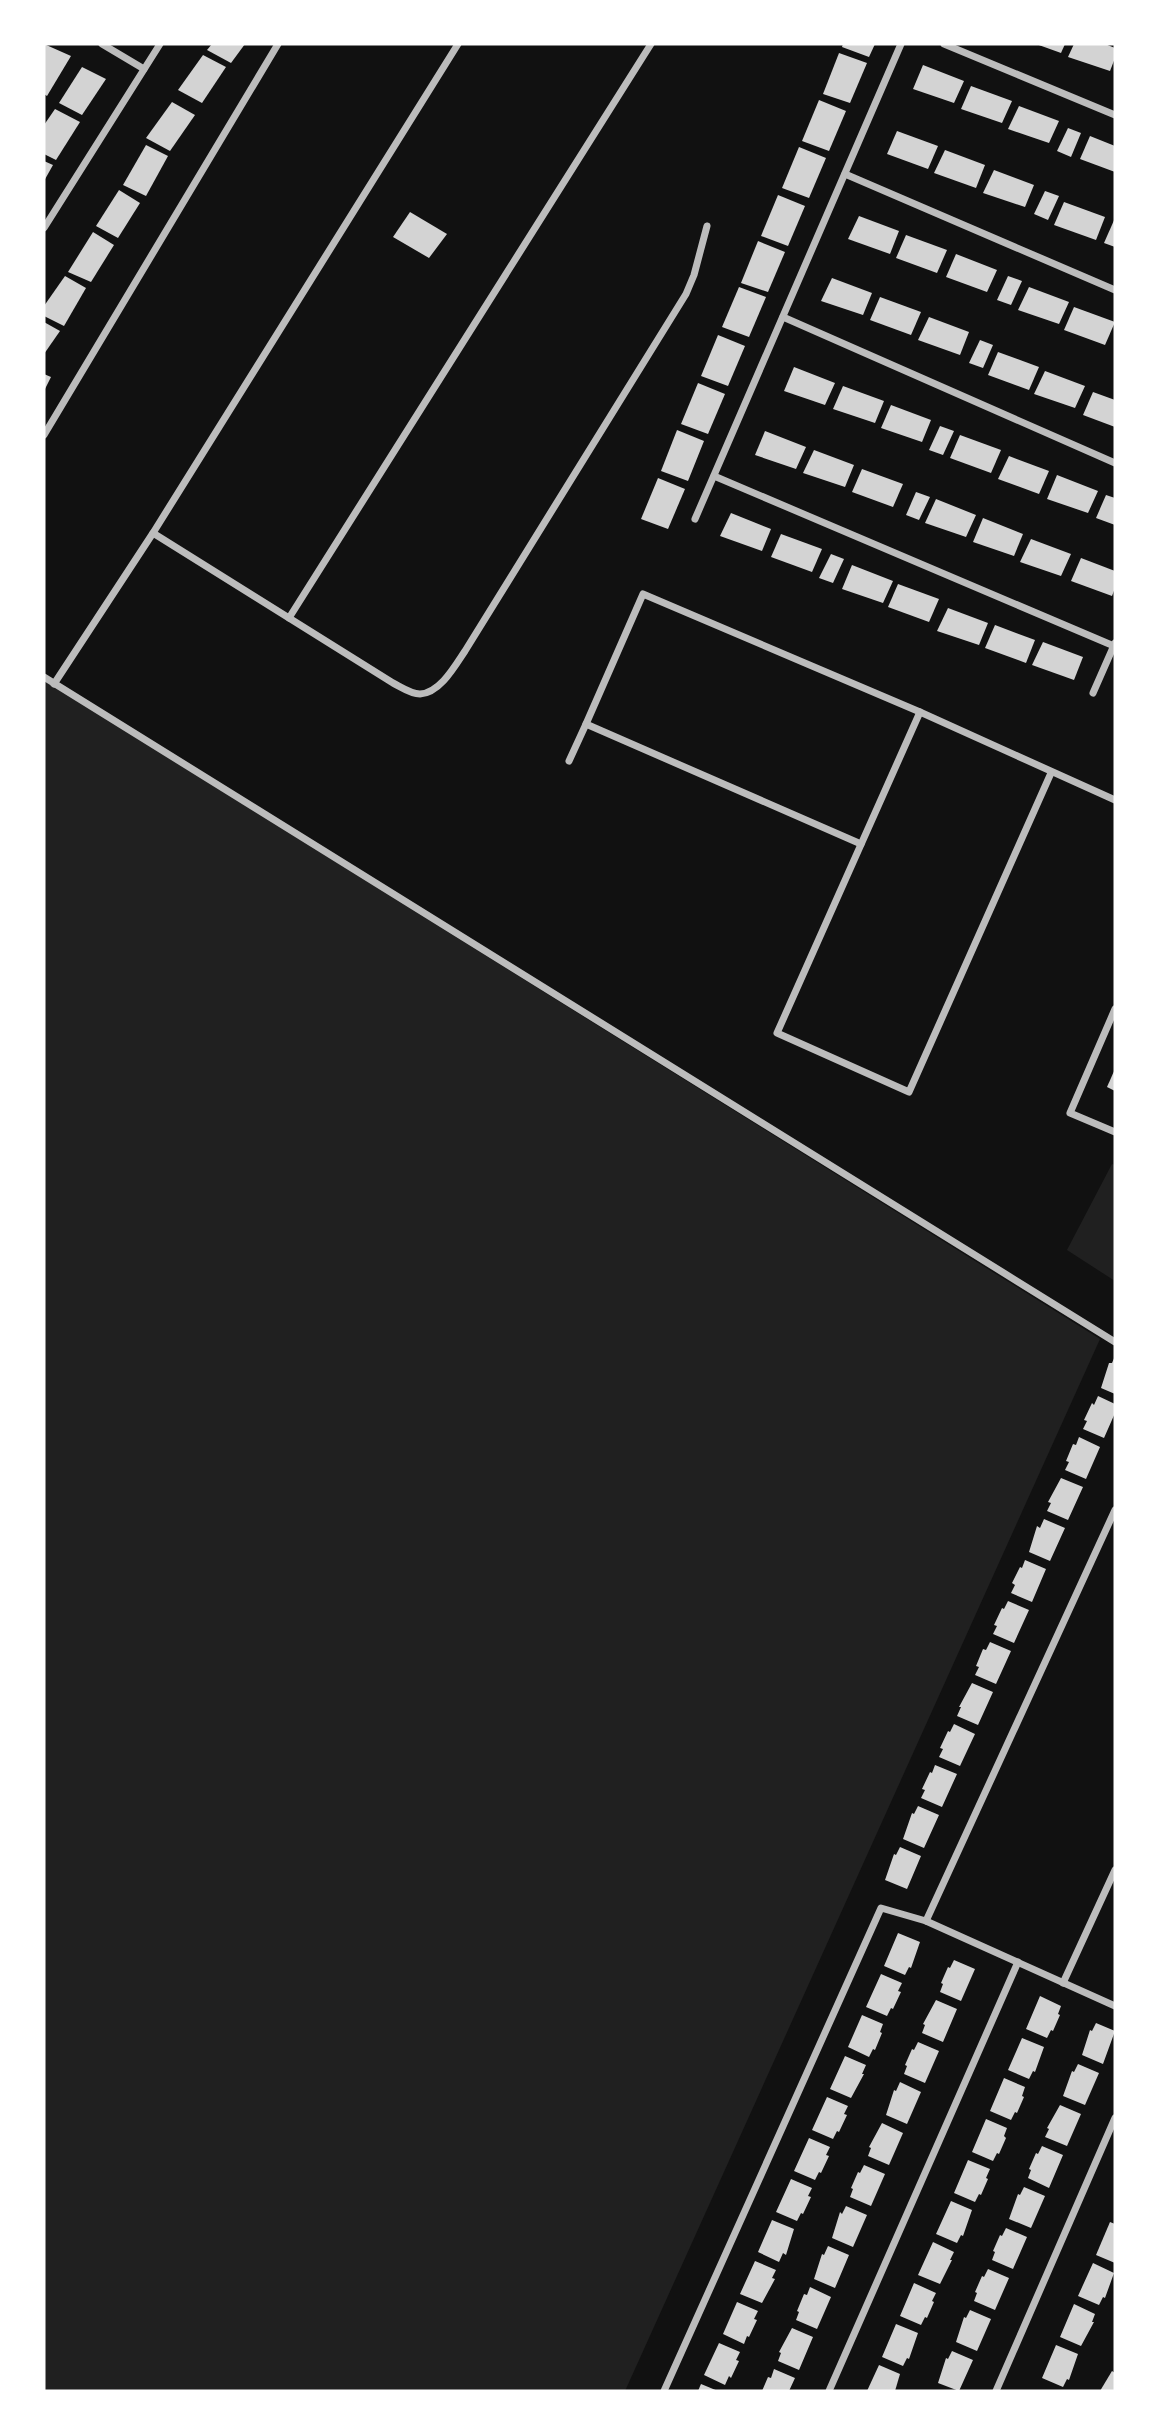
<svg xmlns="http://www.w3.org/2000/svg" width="1159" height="2435" font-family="Poppins,sans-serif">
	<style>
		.green { fill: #202020 }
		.building { fill: #d3d3d3 }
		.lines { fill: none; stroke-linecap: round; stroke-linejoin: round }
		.minor { stroke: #bcbcbc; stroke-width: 7 }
	</style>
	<rect width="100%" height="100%" fill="#111"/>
	<g class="green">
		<polygon points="44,680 1100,1339 625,2391 44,2391"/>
		<polygon points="1112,1164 1115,1165 1115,1281 1067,1250"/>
	</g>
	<g class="building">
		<polygon points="44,44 71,56 47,96 44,94"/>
		<polygon points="212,44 245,44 231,63 207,50"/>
		<polygon points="843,44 875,44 869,57 842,47"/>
		<polygon points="1036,44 1065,44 1061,53"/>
		<polygon points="1074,44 1105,44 1115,48 1115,58 1110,71 1068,57"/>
		<polygon points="839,53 867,63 850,103 823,94"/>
		<polygon points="203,55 226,67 202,103 178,90"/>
		<polygon points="923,65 964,81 954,103 913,89"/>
		<polygon points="82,67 106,79 82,115 59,103"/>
		<polygon points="971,86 1012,101 1002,123 961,109"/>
		<polygon points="819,100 846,111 829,151 802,141"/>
		<polygon points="172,102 195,115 170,151 146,138"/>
		<polygon points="1019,106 1059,121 1049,143 1008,129"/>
		<polygon points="55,109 80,122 56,160 44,154 44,125"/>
		<polygon points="1068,128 1081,133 1071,157 1057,151"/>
		<polygon points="897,131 938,146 928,169 887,154"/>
		<polygon points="1090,136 1115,146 1115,172 1080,159"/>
		<polygon points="146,145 168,156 146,196 123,185"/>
		<polygon points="799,147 826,158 809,198 782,188"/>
		<polygon points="945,150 985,165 976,188 934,173"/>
		<polygon points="44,161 53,165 44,181"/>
		<polygon points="994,170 1034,185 1025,207 983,193"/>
		<polygon points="119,190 140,203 118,238 96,226"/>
		<polygon points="1045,191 1059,196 1048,220 1034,214"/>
		<polygon points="778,195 805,206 788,246 761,236"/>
		<polygon points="1064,202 1105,217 1096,240 1054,225"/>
		<polygon points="410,212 447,234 429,258 393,237"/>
		<polygon points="859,216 899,231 890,254 848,239"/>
		<polygon points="1115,218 1115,247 1104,243"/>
		<polygon points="93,232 114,245 91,282 68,272"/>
		<polygon points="906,235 947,250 937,273 896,258"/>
		<polygon points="758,241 785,252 768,292 741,283"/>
		<polygon points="956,254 997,270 987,292 946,277"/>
		<polygon points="65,276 86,288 64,326 44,316 44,306"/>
		<polygon points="1008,276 1022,281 1011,305 997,300"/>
		<polygon points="832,278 872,293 863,315 821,301"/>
		<polygon points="739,287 766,297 749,337 722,327"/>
		<polygon points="1029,287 1069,302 1059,324 1018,310"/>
		<polygon points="880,297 921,312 911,335 870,320"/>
		<polygon points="1074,307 1115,322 1105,345 1064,330"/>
		<polygon points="929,317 969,332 960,355 918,340"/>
		<polygon points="44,322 60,331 44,354"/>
		<polygon points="718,335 745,346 728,386 701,376"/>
		<polygon points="980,340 993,345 983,368 969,363"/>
		<polygon points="998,352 1039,367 1029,390 988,375"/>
		<polygon points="794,367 835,383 825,405 784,391"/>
		<polygon points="1045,371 1085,386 1075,408 1034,394"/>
		<polygon points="44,374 51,377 44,391"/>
		<polygon points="698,383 725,394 708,434 681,424"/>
		<polygon points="843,386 884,401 875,423 833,409"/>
		<polygon points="1093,392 1115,400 1115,427 1083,415"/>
		<polygon points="891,405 931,420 922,442 881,428"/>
		<polygon points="940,426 954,431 943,455 929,450"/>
		<polygon points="677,430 704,441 688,481 661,471"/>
		<polygon points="765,431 806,447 796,469 755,455"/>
		<polygon points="960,435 1001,450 991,473 950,458"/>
		<polygon points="814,450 854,465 845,487 803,473"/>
		<polygon points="1009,456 1049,471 1039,494 998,479"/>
		<polygon points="862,469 903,484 893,507 852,492"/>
		<polygon points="1057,475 1098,491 1088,513 1047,499"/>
		<polygon points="658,478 685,489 668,529 641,519"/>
		<polygon points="916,492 930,497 919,520 906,515"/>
		<polygon points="1106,495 1115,498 1115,525 1096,518"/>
		<polygon points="936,499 976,515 966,537 925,523"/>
		<polygon points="731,513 771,529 762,551 720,536"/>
		<polygon points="983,518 1023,534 1014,556 973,542"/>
		<polygon points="781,534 822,549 812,572 771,557"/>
		<polygon points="1031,539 1071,554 1061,576 1020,562"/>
		<polygon points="831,554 844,559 833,583 819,578"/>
		<polygon points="1081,558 1115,571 1115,588 1112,596 1071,581"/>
		<polygon points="852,565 893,581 883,603 842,589"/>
		<polygon points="898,584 939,599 929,622 888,607"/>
		<polygon points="948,608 988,623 979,645 937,631"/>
		<polygon points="995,625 1035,640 1026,663 985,648"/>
		<polygon points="1043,642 1083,657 1074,680 1032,665"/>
		<polygon points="1115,1069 1115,1091 1107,1087"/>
		<polygon points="1115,1356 1115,1394 1101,1388 1109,1363 1112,1363"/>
		<polygon points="1098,1396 1115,1404 1115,1413 1104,1438 1083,1429 1087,1421 1084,1420 1092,1403 1094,1405"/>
		<polygon points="1079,1437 1100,1447 1086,1479 1065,1470 1069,1462 1066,1461 1073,1444 1076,1445"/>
		<polygon points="1061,1478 1083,1487 1068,1520 1047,1511 1051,1503 1048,1502"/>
		<polygon points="1044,1519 1065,1528 1050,1561 1029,1552 1037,1526 1040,1528"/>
		<polygon points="1025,1560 1046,1569 1032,1602 1011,1593 1015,1585 1012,1583 1020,1567 1022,1568"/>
		<polygon points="1008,1601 1029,1610 1014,1643 993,1634 997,1626 994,1625 1002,1608 1004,1609"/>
		<polygon points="990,1642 1011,1651 996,1684 975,1675 979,1667 976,1666 983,1649 986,1650"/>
		<polygon points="972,1683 993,1692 978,1725 957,1716 961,1707 959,1707"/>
		<polygon points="954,1724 975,1734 960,1766 939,1757 943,1749 940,1748 948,1731 950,1732"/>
		<polygon points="935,1765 957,1774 942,1807 921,1798 925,1790 922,1789 930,1772 932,1773"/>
		<polygon points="918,1806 939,1815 924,1848 903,1839 912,1813 914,1814"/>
		<polygon points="900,1847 921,1856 907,1889 885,1880 894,1854 896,1855"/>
		<polygon points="898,1933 920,1942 911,1968 909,1967 905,1975 884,1966"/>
		<polygon points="954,1960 975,1969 961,2001 940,1992 943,1984 941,1983 948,1967 950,1968"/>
		<polygon points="881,1974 902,1983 898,1991 901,1992 893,2009 891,2008 887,2016 866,2007"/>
		<polygon points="1040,1996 1061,2006 1058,2014 1060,2015 1053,2031 1051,2030 1047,2038 1026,2029"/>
		<polygon points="936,2000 957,2009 943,2042 922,2033 925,2025 923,2024"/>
		<polygon points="862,2015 883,2024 880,2032 882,2033 875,2050 873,2049 869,2057 848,2047"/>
		<polygon points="1096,2023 1115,2031 1103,2064 1082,2055 1090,2030 1092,2031"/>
		<polygon points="1022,2038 1044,2047 1035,2072 1033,2071 1029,2079 1008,2070"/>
		<polygon points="918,2042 939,2051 925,2083 904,2074 907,2066 905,2065 912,2049 914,2050"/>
		<polygon points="845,2056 866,2065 862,2074 864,2074 851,2098 830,2089"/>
		<polygon points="1078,2064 1099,2073 1085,2105 1063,2096 1072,2071 1074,2072"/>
		<polygon points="1004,2078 1025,2087 1022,2096 1024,2097 1017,2113 1015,2112 1011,2120 990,2111"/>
		<polygon points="900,2082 921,2092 907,2124 886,2115 894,2090 896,2091"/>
		<polygon points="827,2097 848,2106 844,2114 847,2115 839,2132 837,2131 833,2139 812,2130"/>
		<polygon points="1060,2105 1081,2114 1067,2146 1045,2137 1049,2129 1047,2128"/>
		<polygon points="986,2119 1007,2128 1004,2136 1006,2138 999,2154 997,2153 993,2161 972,2152"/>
		<polygon points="882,2123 903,2133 889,2165 868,2156 871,2148 869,2147"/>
		<polygon points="809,2138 830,2147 826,2155 829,2156 821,2173 819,2172 815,2180 794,2171"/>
		<polygon points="1042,2146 1063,2155 1049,2188 1028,2178 1031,2170 1029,2169 1036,2153 1038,2154"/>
		<polygon points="968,2160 990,2169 986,2178 988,2179 981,2195 979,2194 975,2202 954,2193"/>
		<polygon points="864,2165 885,2174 871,2206 850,2197 853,2189 851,2188 858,2172 860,2173"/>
		<polygon points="791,2179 812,2188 808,2196 811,2197 803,2214 801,2213 797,2221 776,2212"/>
		<polygon points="1024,2187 1045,2196 1031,2228 1009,2219 1018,2194 1020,2195"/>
		<polygon points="951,2201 972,2210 963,2236 961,2235 957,2243 936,2234"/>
		<polygon points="846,2206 867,2215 853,2247 832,2238 840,2212 842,2214"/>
		<polygon points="772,2220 794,2229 786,2255 783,2253 779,2262 758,2252"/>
		<polygon points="1110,2222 1115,2224 1115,2263 1096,2255"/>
		<polygon points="1006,2228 1027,2237 1013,2269 992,2260 995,2252 993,2251 1000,2235 1002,2236"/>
		<polygon points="933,2242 954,2252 950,2260 952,2260 940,2284 918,2275"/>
		<polygon points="828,2246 849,2255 835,2288 814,2279 822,2254 824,2255"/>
		<polygon points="755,2261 776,2270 772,2278 775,2279 762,2303 740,2294"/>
		<polygon points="1093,2263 1114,2273 1105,2298 1103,2297 1099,2305 1078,2296"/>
		<polygon points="988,2269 1009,2278 995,2310 974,2301 977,2293 975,2292 982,2276 984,2277"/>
		<polygon points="914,2283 936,2293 932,2301 934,2302 927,2318 925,2317 921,2325 900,2316"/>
		<polygon points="810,2287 831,2297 817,2329 796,2320 799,2312 797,2311 804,2294 807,2295"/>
		<polygon points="737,2302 758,2311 754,2319 757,2320 749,2337 747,2336 744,2344 723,2334"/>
		<polygon points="1074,2304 1095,2314 1092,2322 1094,2322 1081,2346 1060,2337"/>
		<polygon points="970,2310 991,2319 977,2351 956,2342 964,2317 966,2318"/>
		<polygon points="896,2324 918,2333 909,2359 907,2358 903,2366 882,2357"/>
		<polygon points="792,2328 813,2337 799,2370 778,2361 781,2353 779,2352"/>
		<polygon points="719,2343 740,2352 736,2360 739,2361 731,2378 729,2376 725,2385 704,2375"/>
		<polygon points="1056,2345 1078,2354 1069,2380 1067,2379 1063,2387 1042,2378"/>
		<polygon points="952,2351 973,2360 959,2391 938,2383 946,2358 948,2359"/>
		<polygon points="879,2365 900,2374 895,2391 867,2391"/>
		<polygon points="774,2369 795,2378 789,2391 762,2391 768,2377 771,2378"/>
		<polygon points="1112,2371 1115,2373 1115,2391 1100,2391"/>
		<polygon points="701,2384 718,2391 698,2391"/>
	</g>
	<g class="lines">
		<g class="minor">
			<polyline points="102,44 144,69"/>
			<polyline points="944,44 1115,115"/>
			<polyline points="845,174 1115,290"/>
			<polyline points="44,228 160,44"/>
			<polyline points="783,317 1115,463"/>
			<polyline points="44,435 278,44"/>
			<polyline points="714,476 1114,646"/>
			<polyline points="695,519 901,44"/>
			<path d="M153,533L393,683C401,687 411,694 420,694C440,693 455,666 465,651L686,294L694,275L707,226"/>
			<polyline points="289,618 651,44"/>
			<polyline points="44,677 1115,1342"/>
			<polyline points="54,684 153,533 458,44"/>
			<polyline points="1093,693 1115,643"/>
			<polyline points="920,712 777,1033 909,1092 1051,773"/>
			<polyline points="569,761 586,724"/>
			<polyline points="861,844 586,724 643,594 920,712 1115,800"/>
			<polyline points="1115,1009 1070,1113 1115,1132"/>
			<polyline points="926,1921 1115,1510"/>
			<polyline points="1063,1983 1115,1870"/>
			<polyline points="664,2391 881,1908 926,1921 1115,2006"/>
			<polyline points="829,2391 1018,1962"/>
			<polyline points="996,2391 1115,2118"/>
		</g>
	</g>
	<rect width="1159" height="2435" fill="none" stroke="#ffffff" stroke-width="91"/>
</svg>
